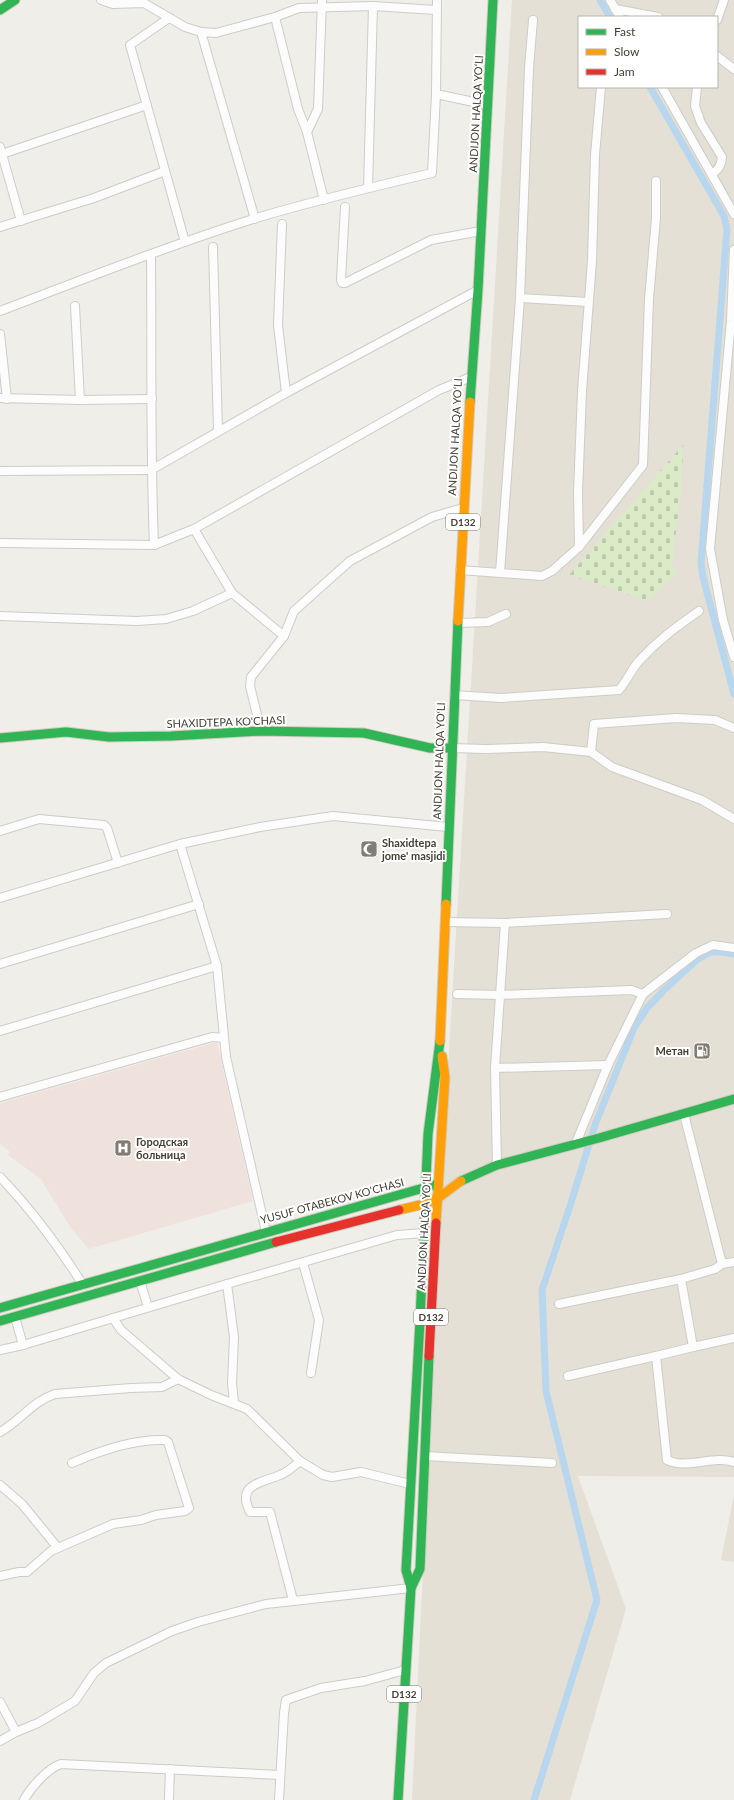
<svg xmlns="http://www.w3.org/2000/svg" width="734" height="1800" font-family="Lato,sans-serif">
	<style>
		.residential { fill: #e4e0d5; fill-rule: evenodd }
		.medical { fill: #efe2dd }
		.cemetery { fill: url(#cemetery-stones) }
		.lines { fill: none; stroke-linecap: round; stroke-linejoin: round }
		.canal { stroke: #b8d6ee; stroke-width: 7 }
		.street-casing { stroke: #ceccc6; stroke-width: 10 }
		.fast-casing { stroke: #d0ccbf; stroke-width: 11 }
		.slow-casing { stroke: #d0ccbf; stroke-width: 11 }
		.jam-casing { stroke: #d0ccbf; stroke-width: 11 }
		.street { stroke: #fdfcfc; stroke-width: 8 }
		.fast { stroke: #30b455; stroke-width: 9 }
		.slow { stroke: #ff9f0a; stroke-width: 9 }
		.jam { stroke: #e5322d; stroke-width: 9 }
		.labels { text-anchor: middle; stroke-width: 4; stroke-linejoin: round; paint-order: stroke }
		.shield { fill: #fff; stroke: #7e7972; stroke-width: 1 }
		.shield-label { font-size: 10px; font-weight: bold; fill: #464035 }
		.street-label { font-size: 11px; fill: #464035; stroke: #fff }
		.poi-label { font-size: 11px; font-weight: bold; fill: #464035; stroke: #fff; text-anchor: start }
	</style>
	<defs>
		<pattern id="cemetery-stones" width="16" height="16" patternUnits="userSpaceOnUse"><rect width="16" height="16" fill="#dbebc8"/><path d="M2 7V4a2 2 0 0 1 4 0v3zM10 15v-3a2 2 0 0 1 4 0v3z" fill="#bdcbac"/></pattern>
	</defs>
	<rect width="100%" height="100%" fill="#f0eee8"/>
	<g class="residential">
		<path d="M512,0H734V1477L578,1476L626,1609L570,1800H412L443,1150ZM579,17H717V87H579Z"/>
		<polygon points="734,1495 734,1562 721,1560"/>
	</g>
	<polygon class="medical" points="217,1042 253,1201 89,1249 70,1227 41,1179 8,1155 10,1152 0,1144 0,1103"/>
	<polygon class="cemetery" points="683,445 682,482 672,564 677,572 648,601 569,575"/>
	<g class="lines">
		<g class="canal">
			<polyline points="600,0 610,17"/>
			<polyline points="650,87 724,216 727,229 701,563 703,577 734,694"/>
			<polyline points="534,1800 597,1600 546,1391 542,1290 570,1206 595,1125 634,1028 647,1008 664,990 698,959 711,952 721,952 734,954"/>
		</g>
		<g class="street-casing">
			<g id="street">
				<polyline points="101,0 113,4 144,3 185,27 201,32 216,33 275,17 299,8 373,6 436,10"/>
				<polyline points="437,0 436,94 488,105"/>
				<polyline points="610,0 620,17"/>
				<polyline points="615,9 658,17"/>
				<polyline points="275,17 298,109 307,132 318,109 322,0"/>
				<polyline points="169,18 130,45 185,242"/>
				<polyline points="717,20 724,0"/>
				<polyline points="201,32 255,219"/>
				<polyline points="717,56 734,69"/>
				<polyline points="662,87 734,214"/>
				<path d="M697,87L695,106L701,123L722,157C721,166 719,169 712,174"/>
				<polyline points="307,132 324,200"/>
				<polyline points="0,147 21,221"/>
				<polyline points="2,154 147,105"/>
				<polyline points="368,188 373,6"/>
				<polyline points="345,207 341,280 342,283 345,283 431,240 481,231"/>
				<polyline points="282,224 278,325 286,393"/>
				<polyline points="0,227 94,198 165,171"/>
				<polyline points="213,247 218,431"/>
				<polyline points="734,250 731,321 710,549 723,620 734,657"/>
				<path d="M151,255C152,352 150,448 154,545"/>
				<polyline points="520,298 588,302"/>
				<polyline points="75,306 80,400"/>
				<path d="M0,311C84,279 168,246 253,219C312,201 372,187 432,173L436,94"/>
				<polyline points="0,334 7,399"/>
				<polyline points="0,398 80,400 152,399"/>
				<polyline points="0,471 151,470 286,393 478,290"/>
				<polyline points="0,543 154,545 194,529 439,390 471,377"/>
				<polyline points="579,547 578,493 582,391 592,261 595,155 601,87"/>
				<polyline points="460,570 542,576 552,571 579,547 643,465 649,299 656,218 656,181"/>
				<polyline points="500,573 520,298 529,68 533,20"/>
				<polyline points="232,593 284,636"/>
				<polyline points="0,616 137,621 166,619 193,611 232,593 194,529"/>
				<polyline points="458,623 488,622 506,614"/>
				<path d="M454,695L501,698L619,690C627,681 631,670 639,661C658,640 676,627 699,611"/>
				<polyline points="261,731 250,686 251,677 284,636 294,611 350,561 432,517 463,508"/>
				<polyline points="451,748 486,749 543,747 591,752 612,767 702,800 734,819"/>
				<polyline points="591,752 594,724 676,718 715,720 734,728"/>
				<polyline points="0,831 39,819 104,825 107,828 118,863"/>
				<polyline points="180,844 217,966 226,1057 266,1232"/>
				<polyline points="0,898 180,844 260,827 333,816 448,827"/>
				<polyline points="445,922 505,923 495,1068 497,1165"/>
				<polyline points="505,923 667,914"/>
				<polyline points="0,964 199,904"/>
				<polyline points="457,994 500,995 631,990 643,994"/>
				<polyline points="0,1031 217,966"/>
				<polyline points="495,1068 608,1065"/>
				<polyline points="0,1097 212,1037 224,1038"/>
				<path d="M684,1114L722,1264L715,1269L681,1279L693,1347L656,1356L667,1460C687,1470 713,1455 734,1462"/>
				<polyline points="576,1143 608,1065 643,994 696,953 713,945 734,948"/>
				<path d="M0,1177C31,1209 59,1247 83,1285"/>
				<polyline points="303,1263 319,1320 311,1373"/>
				<polyline points="722,1264 734,1262"/>
				<polyline points="140,1281 148,1307"/>
				<polyline points="227,1284 234,1337 232,1383 234,1403"/>
				<polyline points="559,1304 681,1279"/>
				<polyline points="15,1317 23,1345"/>
				<polyline points="113,1318 121,1330 178,1379 211,1395 247,1409 300,1461 323,1475 332,1477 361,1472 410,1484"/>
				<polyline points="693,1347 734,1338"/>
				<polyline points="0,1350 23,1345 227,1284 397,1235 424,1233"/>
				<polyline points="568,1376 656,1356"/>
				<path d="M0,1432C20,1421 33,1401 55,1394L131,1388L162,1387L178,1379"/>
				<polyline points="424,1456 552,1463"/>
				<polyline points="0,1485 22,1504 58,1548"/>
				<path d="M0,1576L19,1572H27L51,1551L113,1524L141,1520L156,1515L185,1511L189,1508L168,1442L165,1440C135,1439 99,1451 72,1463"/>
				<path d="M293,1600L270,1512H250C236,1484 261,1483 280,1475C288,1472 294,1466 300,1461"/>
				<polyline points="0,1702 16,1732"/>
				<polyline points="0,1741 16,1732 38,1723 75,1701 94,1673 106,1663 172,1631 198,1622 266,1604 411,1588"/>
				<path d="M24,1800C31,1787 47,1769 61,1764L280,1775"/>
				<polyline points="169,1800 170,1769"/>
				<polyline points="279,1800 284,1713 286,1700 321,1688 365,1681 405,1670"/>
			</g>
		</g>
		<g class="fast-casing">
			<g id="fast">
				<polyline points="0,10 15,0"/>
				<polyline points="470,402 478,290 493,0"/>
				<polyline points="0,738 66,732 109,737 171,736 261,731 364,733 430,748 451,748"/>
				<polyline points="446,904 458,621"/>
				<polyline points="461,1181 497,1165 599,1138 734,1099"/>
				<polyline points="0,1308 434,1185"/>
				<polyline points="0,1321 276,1242"/>
				<polyline points="411,1588 406,1570 420,1321 428,1134 440,1041"/>
				<polyline points="398,1800 411,1588 420,1569 429,1356"/>
			</g>
		</g>
		<g class="slow-casing">
			<g id="slow">
				<polyline points="458,621 470,402"/>
				<polyline points="440,1041 446,904"/>
				<polyline points="399,1210 424,1204 438,1198 461,1181"/>
				<polyline points="436,1223 445,1077 442,1056"/>
			</g>
		</g>
		<g class="jam-casing">
			<g id="jam">
				<polyline points="276,1242 399,1210"/>
				<polyline points="429,1356 436,1223"/>
			</g>
		</g>
		<use href="#street" class="street"/>
		<use href="#fast" class="fast"/>
		<use href="#slow" class="slow"/>
		<use href="#jam" class="jam"/>
	</g>
	<defs>
		<g id="mosque-square" transform="scale(0.9)"><rect x="-9" y="-9" width="18" height="18" rx="4" fill="#827d74" stroke="#fff"/><path d="M3.5-4.9A6 6 0 1 0 3.5 4.9A5 5 0 1 1 3.5-4.9Z" fill="#fff"/></g>
		<g id="fuel-square" transform="scale(0.9)"><rect x="-9" y="-9" width="18" height="18" rx="4" fill="#827d74" stroke="#fff"/><path d="M-5.5-6h7V0h2V4h1.3V-2.5L3-4.5l.8-.8L6-3V5H2.5V1h-1V6h-7ZM-4.2-4.7v3.2H.2V-4.7Z" fill="#fff"/></g>
		<g id="hospital-square" transform="scale(0.9)"><rect x="-9" y="-9" width="18" height="18" rx="4" fill="#827d74" stroke="#fff"/><path d="M-5-5h3v3.5h4V-5h3V5h-3V1.5h-4V5h-3Z" fill="#fff"/></g>
	</defs>
	<g fill-rule="evenodd">
		<use href="#mosque-square" x="369" y="849"/>
		<use href="#fuel-square" x="702" y="1051"/>
		<use href="#hospital-square" x="123" y="1148"/>
	</g>
	<g class="labels">
		<g class="shield">
			<rect x="446" y="514" width="34" height="16" rx="3"/>
			<rect x="414" y="1309" width="34" height="16" rx="3"/>
			<rect x="387" y="1686" width="34" height="16" rx="3"/>
		</g>
		<g class="shield-label">
			<text x="463" y="526">D132</text>
			<text x="431" y="1321">D132</text>
			<text x="404" y="1698">D132</text>
		</g>
		<g class="street-label">
			<text transform="translate(476 114) rotate(-87)" y="4">ANDIJON HALQA YO‘LI</text>
			<text transform="translate(455 437) rotate(-87)" y="4">ANDIJON HALQA YO‘LI</text>
			<text transform="translate(226 722) rotate(-2)" y="4">SHAXIDTEPA KO'CHASI</text>
			<text transform="translate(439 761) rotate(-88)" y="4">ANDIJON HALQA YO‘LI</text>
			<text transform="translate(332 1201) rotate(-15)" y="4">YUSUF OTABEKOV KO'CHASI</text>
			<text transform="translate(424 1232) rotate(-87)" y="4">ANDIJON HALQA YO‘LI</text>
		</g>
		<g class="poi-label">
			<text x="382" y="847">Shaxidtepa<tspan x="382" dy="13">jome' masjidi</tspan></text>
			<text x="689" y="1055" text-anchor="end">Метан</text>
			<text x="136" y="1146">Городская<tspan x="136" dy="13">больница</tspan></text>
		</g>
	</g>
	<rect x="578" y="16" width="140" height="72" fill="#ffffff" stroke="#b5b3ae"/>
	<rect x="586" y="29" width="20" height="6" fill="#30b455" stroke="#b5b3ae"/>
	<text x="614" y="36" font-size="12" fill="#464035">Fast</text>
	<rect x="586" y="49" width="20" height="6" fill="#ff9f0a" stroke="#b5b3ae"/>
	<text x="614" y="56" font-size="12" fill="#464035">Slow</text>
	<rect x="586" y="69" width="20" height="6" fill="#e5322d" stroke="#b5b3ae"/>
	<text x="614" y="76" font-size="12" fill="#464035">Jam</text>
</svg>
